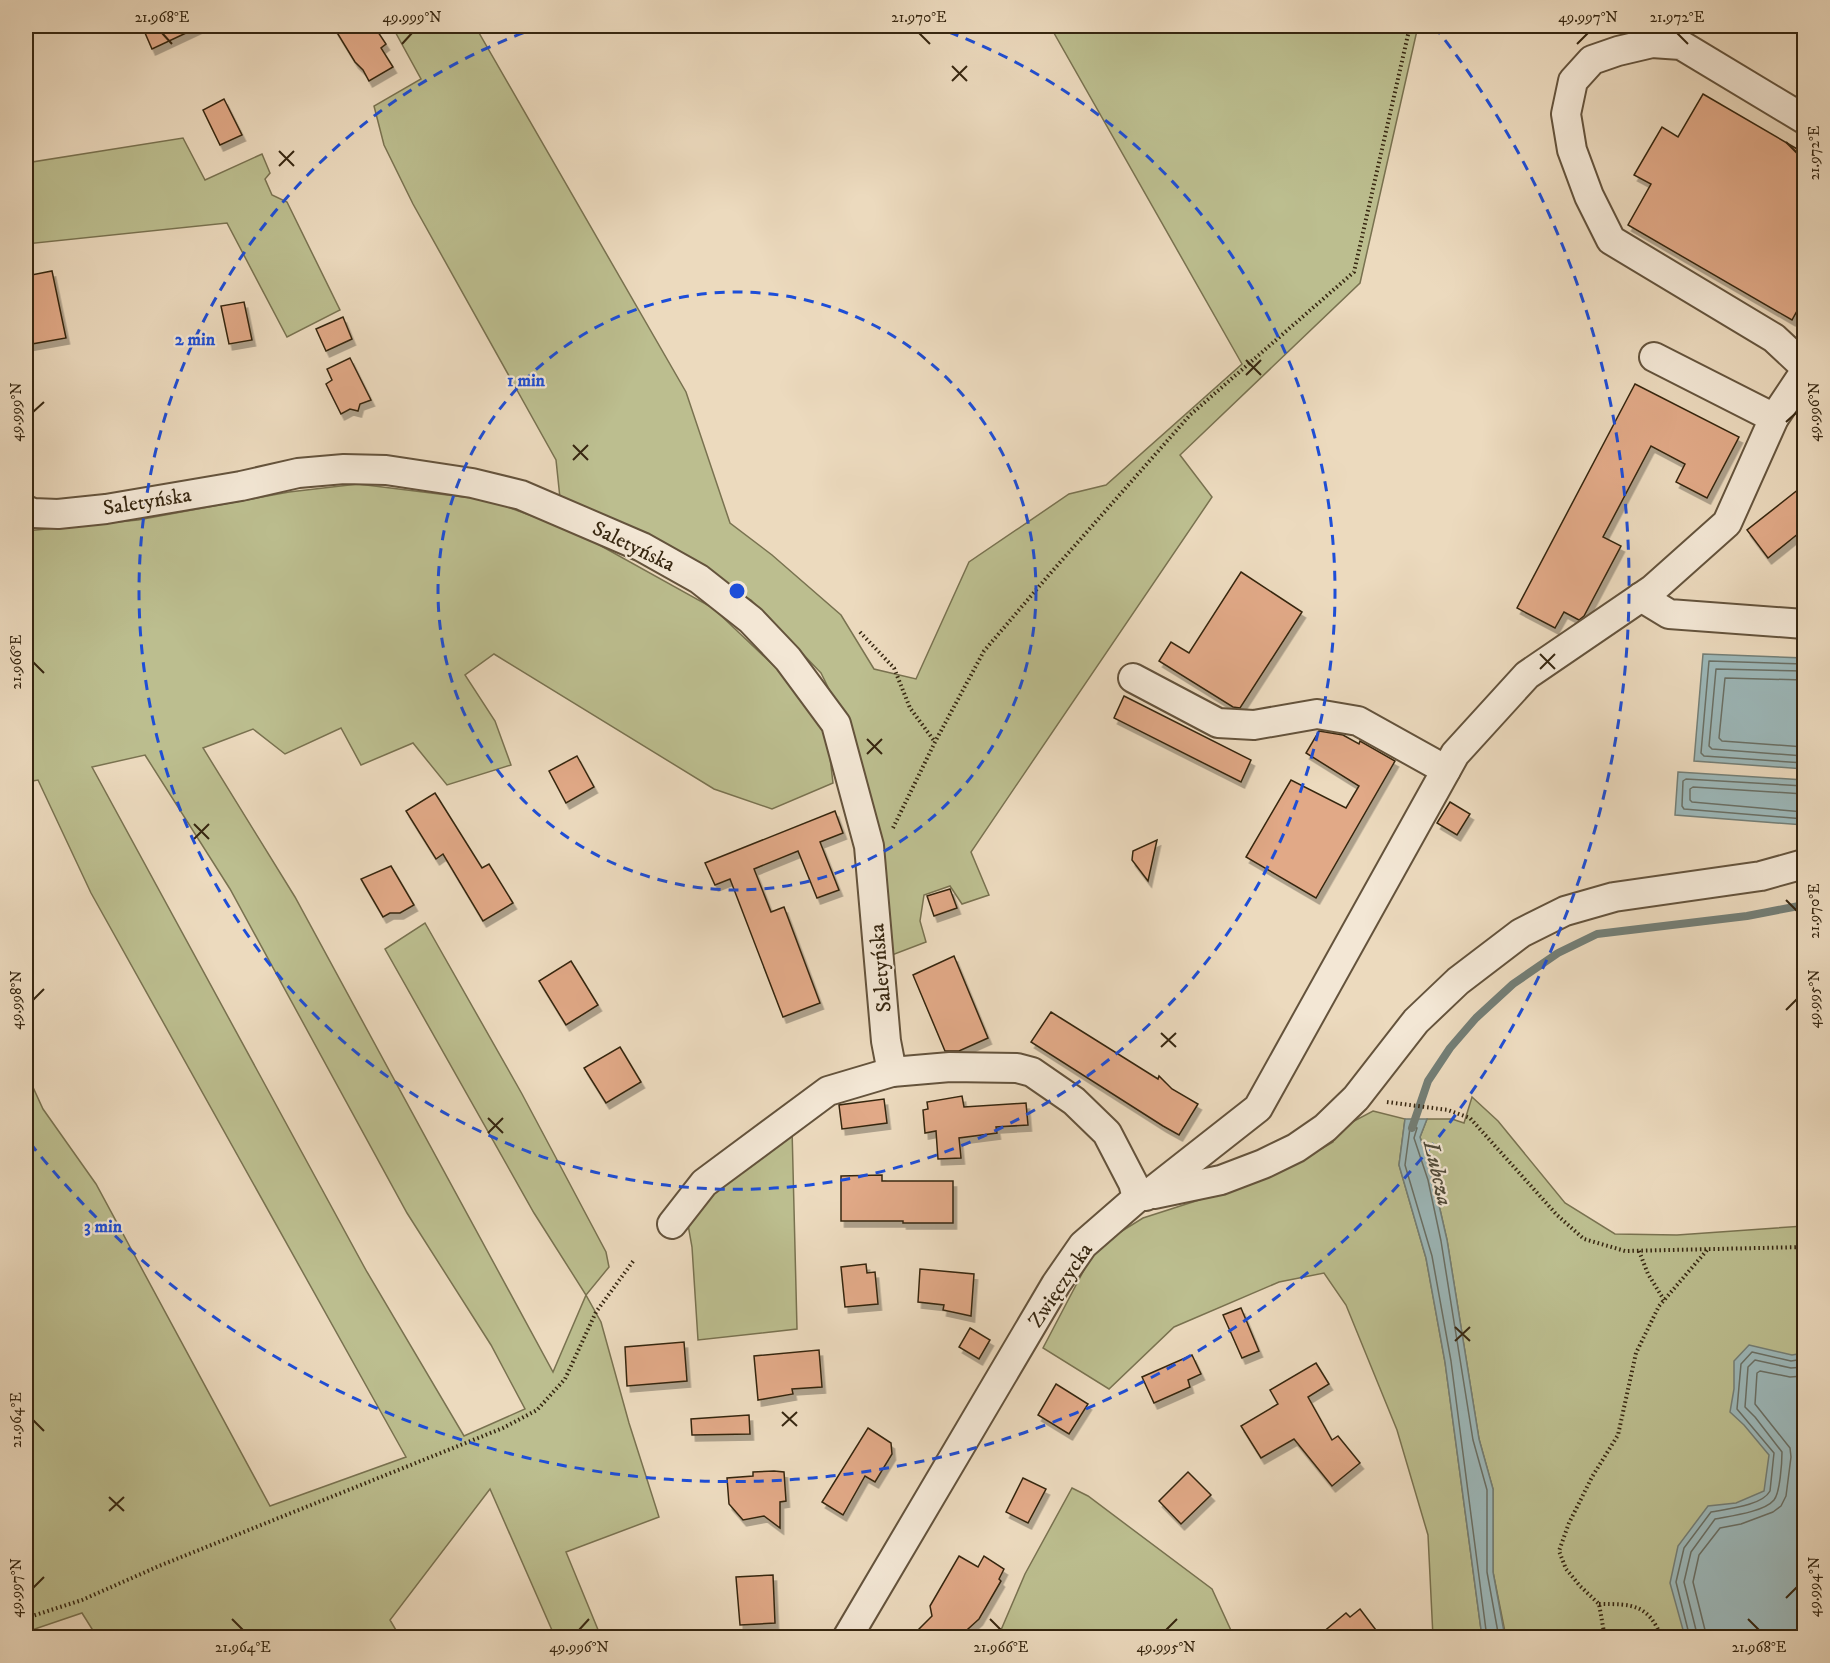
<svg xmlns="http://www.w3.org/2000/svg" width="1830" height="1663" font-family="'IM FELL DW Pica',serif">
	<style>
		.green { fill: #bcbe8f; stroke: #797250; stroke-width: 1.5; fill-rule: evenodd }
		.water { fill: #9cb8ba; stroke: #737e76; stroke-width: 1.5 }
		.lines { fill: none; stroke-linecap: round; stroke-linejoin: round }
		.shore { stroke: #696f65; stroke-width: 1.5 }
		.stream { stroke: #737e76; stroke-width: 8 }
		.building { fill: #e1a987; stroke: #362610; stroke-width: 1.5; filter: url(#shadow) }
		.minor-casing { stroke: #64533c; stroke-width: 32 }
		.path { stroke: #362610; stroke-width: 4; stroke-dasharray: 1.5 3; stroke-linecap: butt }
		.minor { stroke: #f3e7d5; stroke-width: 28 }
		.ticks { fill: none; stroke: #362610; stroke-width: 2 }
		.ring { fill: none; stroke: #1d4ed8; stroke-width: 3; stroke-dasharray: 10 8 }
		.labels { text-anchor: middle; stroke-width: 4.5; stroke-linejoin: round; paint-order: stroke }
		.street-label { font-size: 21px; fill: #362610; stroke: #f3e7d5 }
		.water-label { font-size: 22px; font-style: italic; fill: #504a3a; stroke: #f3e7d5 }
		.centre { fill: #1d4ed8; stroke: #f3e7d5; stroke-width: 3 }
		.ring-label { font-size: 18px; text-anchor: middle; font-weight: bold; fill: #1d4ed8; stroke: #f3e7d5; stroke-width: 4.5; stroke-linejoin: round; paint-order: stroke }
		.neatline { fill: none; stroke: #362610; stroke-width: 2 }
		.ticks-label { font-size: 15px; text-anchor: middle; fill: #362610 }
	</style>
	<defs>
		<filter id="shadow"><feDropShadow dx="3.5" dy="6" stdDeviation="0" flood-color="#0004"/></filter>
	</defs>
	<rect width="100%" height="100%" fill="#ecdabe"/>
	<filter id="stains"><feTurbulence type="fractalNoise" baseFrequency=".00333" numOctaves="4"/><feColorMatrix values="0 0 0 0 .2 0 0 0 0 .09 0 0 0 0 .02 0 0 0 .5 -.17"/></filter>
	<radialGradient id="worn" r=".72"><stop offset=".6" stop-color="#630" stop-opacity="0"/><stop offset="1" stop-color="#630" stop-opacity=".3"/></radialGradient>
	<g class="green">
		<polygon points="392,26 475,26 686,392 730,523 772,555 841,615 874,669 916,679 969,562 1069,494 1106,485 1242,364 1050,26 1418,26 1360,283 1180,455 1212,497 971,852 989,895 962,904 950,886 924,895 920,921 926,942 892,955 880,831 852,736 821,673 751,600 677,557 560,498 556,460 413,204 384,145 374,106 421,79"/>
		<polygon points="183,138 205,180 262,154 270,173 265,179 272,195 287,202 340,310 287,337 227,223 26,244 26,163"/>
		<path d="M358,484L488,500L576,532L713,608L792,683L827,732L833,783L772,809L714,789L494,654L465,675L495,721L511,765L447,785L413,743L361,765L341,728L285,754L253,729L203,748L295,897L553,1372L586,1295L534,1213L385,949L425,923L522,1094L606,1252L609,1267L586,1295L601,1322L629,1423L659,1517L566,1552L601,1637H555L490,1489L390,1620L400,1637H97L82,1613L26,1632V1072L43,1109L96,1184L270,1506L406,1457L91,893L38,780L26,782V531L138,520L289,492ZM145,755L230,889L407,1213L491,1345L525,1409L464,1436L367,1272L92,767Z"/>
		<polygon points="1472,1097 1498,1121 1565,1203 1615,1234 1677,1235 1804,1226 1804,1637 1506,1637 1493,1572 1493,1489 1479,1439 1447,1240 1433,1179 1420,1137 1427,1119 1452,1119 1464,1123"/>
		<polygon points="1373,1111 1405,1119 1399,1165 1426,1258 1445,1362 1482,1637 1433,1637 1428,1535 1397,1430 1346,1305 1324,1273 1279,1282 1174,1327 1109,1389 1043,1348 1096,1247 1143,1218 1227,1191 1321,1149 1333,1142 1337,1130"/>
		<polygon points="792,1128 797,1329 698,1340 692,1247 687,1219 708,1193"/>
		<polygon points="1072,1488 1088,1496 1212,1589 1234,1637 998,1637 1025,1574"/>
	</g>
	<g class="water">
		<polygon points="1703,654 1804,658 1804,769 1694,761"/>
		<polygon points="1678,772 1804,780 1804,825 1675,815"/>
		<polygon points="1405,1119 1427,1119 1420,1137 1433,1179 1447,1240 1479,1439 1493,1489 1493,1572 1505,1637 1482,1637 1445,1362 1426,1258 1399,1165"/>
		<polygon points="1749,1345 1792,1355 1804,1353 1804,1637 1685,1637 1670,1583 1678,1546 1708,1506 1736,1503 1764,1491 1769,1455 1744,1425 1730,1412 1734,1389 1734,1361"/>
	</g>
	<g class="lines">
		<g class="shore">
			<polyline points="1804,664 1709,661 1701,753 1704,756 1804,763"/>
			<polyline points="1804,671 1716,669 1709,746 1712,749 1804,756"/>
			<polyline points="1804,680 1725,678 1719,738 1722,741 1804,747"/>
			<polyline points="1804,786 1686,779 1683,781 1682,806 1684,809 1804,819"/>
			<polyline points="1804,794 1693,787 1690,789 1690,800 1692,802 1804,812"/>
			<polyline points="1487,1638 1451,1361 1432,1256 1405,1165 1410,1128 1412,1125 1417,1128 1414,1138 1428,1180 1441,1241 1473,1440 1487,1490 1487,1572 1499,1638"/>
			<path d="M1690,1638L1676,1582L1684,1548L1711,1512C1726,1509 1762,1506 1770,1491L1774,1453L1737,1409L1741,1364L1752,1352L1791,1361L1804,1359"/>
			<path d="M1698,1638L1684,1582L1691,1552L1715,1519C1730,1516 1764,1512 1774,1500C1780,1493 1782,1462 1782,1452L1755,1417L1745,1407L1748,1367L1755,1360L1791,1368L1804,1367"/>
			<polyline points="1707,1638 1693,1582 1699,1555 1720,1528 1741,1524 1773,1512 1781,1506 1786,1496 1791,1457 1790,1448 1755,1404 1757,1373 1760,1371 1790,1377 1804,1376"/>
		</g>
		<polyline class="stream" points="1412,1128 1428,1081 1450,1048 1476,1018 1513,984 1558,953 1597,934 1747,916 1804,905"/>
	</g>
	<g class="building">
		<polygon points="142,26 201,26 152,49"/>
		<polygon points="333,26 374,26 386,44 381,48 393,67 369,81 363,70 355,62"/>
		<polygon points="1703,94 1804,153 1804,298 1792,320 1628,225 1651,184 1634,175 1662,127 1678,137"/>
		<polygon points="224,99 242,135 220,145 203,110"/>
		<polygon points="52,271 66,338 26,345 26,276"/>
		<polygon points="244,302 252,340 229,344 221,306"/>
		<polygon points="343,317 352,339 326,351 316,329"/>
		<polygon points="350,358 371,400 360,404 358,411 350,409 341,414 326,384 332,380 327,369"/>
		<polygon points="1635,384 1739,437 1707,498 1676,482 1685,464 1651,446 1603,537 1621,546 1584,616 1579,620 1564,612 1555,628 1517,608"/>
		<polygon points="1804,485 1804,529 1768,558 1747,530"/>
		<polygon points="1241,572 1302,612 1240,708 1233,707 1159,661 1171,642 1189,653"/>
		<polygon points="1124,696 1251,760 1241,782 1114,718"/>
		<polygon points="1319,731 1343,735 1359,744 1360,741 1395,761 1316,898 1246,857 1291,780 1346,808 1359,786 1306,753"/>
		<polygon points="577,756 594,787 566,803 549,771"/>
		<polygon points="435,793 482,868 489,864 513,903 483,921 443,854 436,859 406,811"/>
		<polygon points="1450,802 1470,814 1457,835 1437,823"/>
		<polygon points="835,811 843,833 820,842 839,890 817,898 798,851 754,869 771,912 784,907 820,1003 783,1017 730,879 715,885 705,863"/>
		<polygon points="1157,840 1148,881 1132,860 1133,851"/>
		<polygon points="391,866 414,905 400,913 390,913 383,917 361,879"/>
		<polygon points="950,889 957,908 934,916 927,896"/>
		<polygon points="954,956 988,1038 959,1051 945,1051 913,975"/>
		<polygon points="571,961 598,1005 566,1025 539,981"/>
		<polygon points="1051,1012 1158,1079 1159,1076 1172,1089 1198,1104 1179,1135 1163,1126 1031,1042"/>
		<polygon points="620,1047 641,1082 606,1103 584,1068"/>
		<polygon points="962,1096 964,1107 1026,1103 1028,1125 996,1127 997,1133 959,1138 961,1158 938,1159 936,1131 925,1133 923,1110 928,1109 927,1102"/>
		<polygon points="884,1099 887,1123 842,1129 839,1105"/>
		<polygon points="882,1175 882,1181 953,1181 953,1223 903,1223 903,1221 841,1221 841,1176"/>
		<polygon points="866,1264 867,1273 875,1272 878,1304 845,1307 841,1267"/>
		<polygon points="920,1269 974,1274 971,1316 943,1310 944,1305 918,1302"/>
		<polygon points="1241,1308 1259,1351 1242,1358 1223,1315"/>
		<polygon points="970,1328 990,1340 979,1359 959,1347"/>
		<polygon points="684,1342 687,1381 627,1386 625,1347"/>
		<polygon points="819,1350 822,1387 792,1389 793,1394 758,1400 754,1356"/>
		<polygon points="1192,1355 1201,1374 1188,1380 1190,1387 1154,1403 1142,1377"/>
		<polygon points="1316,1363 1329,1384 1308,1397 1332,1440 1338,1436 1360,1463 1332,1486 1294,1439 1261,1458 1241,1426 1278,1404 1270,1390"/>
		<polygon points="1056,1384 1088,1404 1069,1434 1038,1415"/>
		<polygon points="749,1415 750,1434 692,1435 691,1419"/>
		<polygon points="868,1428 891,1443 892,1454 875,1482 865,1476 843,1515 822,1502"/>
		<polygon points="774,1471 784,1472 786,1501 780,1502 780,1528 764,1516 743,1520 729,1504 727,1478 753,1476 753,1472"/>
		<polygon points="1188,1472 1211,1495 1181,1524 1159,1501"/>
		<polygon points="1023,1478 1046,1489 1028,1523 1006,1512"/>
		<polygon points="959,1556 978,1567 984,1556 1004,1569 999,1579 1001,1581 979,1619 958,1638 910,1638 932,1616 930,1606"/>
		<polygon points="773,1575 775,1623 740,1625 736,1577"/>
		<polygon points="1360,1609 1382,1638 1316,1638 1346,1613 1350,1617"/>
	</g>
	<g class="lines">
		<g class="minor-casing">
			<g id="minor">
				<polyline points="1804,119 1681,45 1652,43 1618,51 1592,60 1573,81 1566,114 1572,150 1589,196 1611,240 1774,338 1804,366"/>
				<polyline points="1654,357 1774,418"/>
				<polyline points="26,510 33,513 58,514 106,509 241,486 298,473 344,469 386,470 472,483 521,495 642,547 699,579 751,620 788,659 836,724 869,846 886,1041 892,1072"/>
				<polyline points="1641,597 1669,614 1804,624"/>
				<polyline points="1133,678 1218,723 1254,725 1317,714 1358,721 1446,770"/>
				<polyline points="1154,1194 1221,1180 1263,1164 1296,1148 1325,1128 1356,1098 1416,1021 1458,981 1521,933 1565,911 1614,897 1761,876 1804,864"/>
				<polyline points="1146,1196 1258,1108 1455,754 1527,675 1653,589 1727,523 1774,418 1804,373"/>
				<polyline points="672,1224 704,1183 828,1091 892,1072 950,1067 1017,1068 1032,1072 1074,1101 1107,1133 1133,1183 1137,1198 1083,1245 1056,1284 847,1638"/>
			</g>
		</g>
		<g class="path">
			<polyline points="860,632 894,668 910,708 935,742"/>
			<polyline points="893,828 935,742 984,651 1048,576 1190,415 1354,272 1410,26"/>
			<polyline points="1387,1102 1448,1110 1470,1118 1557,1215 1584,1239 1625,1251 1804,1247"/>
			<polyline points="1639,1251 1648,1274 1664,1300"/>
			<polyline points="1802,1335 1804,1333"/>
			<path d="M1599,1604C1633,1604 1648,1604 1662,1638"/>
			<polyline points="26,1618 82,1600 159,1566 503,1428 537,1410 565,1379 596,1312 634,1260"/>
			<polyline points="1605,1638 1599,1604 1580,1586 1566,1569 1559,1551 1569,1523 1592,1477 1618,1435 1636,1353 1659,1306 1708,1249"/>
		</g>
		<use href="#minor" class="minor"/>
	</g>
	<path class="ticks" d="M162,33L172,44M919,33L930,44M1677,33L1688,44M402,44L412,33M1577,44L1588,33M952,66L967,81M952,81L967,66M1786,142L1797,153M279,151L294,166M279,166L294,151M1246,360L1261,375M1246,375L1261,360M33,412L44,402M1786,422L1797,412M573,445L588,460M573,460L588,445M1540,654L1555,669M33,662L44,673M1540,669L1555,654M867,739L882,754M867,754L882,739M194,824L209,839M194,839L209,824M1786,900L1797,911M33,1000L44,989M1786,1010L1797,999M1161,1033L1176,1047M1161,1047L1176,1033M488,1118L503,1133M488,1133L503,1118M1455,1327L1470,1341M1455,1341L1470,1327M782,1412L797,1426M33,1420L44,1431M782,1426L797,1412M109,1497L124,1511M109,1511L124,1497M33,1588L44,1577M1786,1598L1797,1587M232,1619L243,1630M990,1619L1001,1630M1748,1619L1759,1630M579,1630L589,1619M1166,1630L1177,1619"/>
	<g class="ring">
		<circle cx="737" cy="591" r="299"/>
		<path d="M932 26A598 598 0 1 1 542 26"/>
		<path d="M1434 26A897 897 0 1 1 30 1143"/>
	</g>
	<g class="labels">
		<g class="street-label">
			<text transform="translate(147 501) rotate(-9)" y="7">Saletyńska</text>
			<text transform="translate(634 546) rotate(26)" y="7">Saletyńska</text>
			<text transform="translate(880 968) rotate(-95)" y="7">Saletyńska</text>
			<text transform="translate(1060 1285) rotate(-56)" y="7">Zwięczycka</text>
		</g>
		<g class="water-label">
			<text transform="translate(1439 1173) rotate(77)" y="8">Lubcza</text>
		</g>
	</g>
	<circle cx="737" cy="591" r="9" class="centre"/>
	<g class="ring-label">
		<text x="195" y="345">2 min</text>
		<text x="526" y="386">1 min</text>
		<text x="103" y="1232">3 min</text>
	</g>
	<rect width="1830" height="1663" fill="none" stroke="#ecdabe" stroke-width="66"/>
	<rect x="33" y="33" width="1764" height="1597" class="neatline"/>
	<g class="ticks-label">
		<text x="162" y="22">21.968°E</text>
		<text x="412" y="22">49.999°N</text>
		<text x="919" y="22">21.970°E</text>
		<text x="1588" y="22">49.997°N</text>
		<text x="1677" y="22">21.972°E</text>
		<text transform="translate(1814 153) rotate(-90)" y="5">21.972°E</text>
		<text transform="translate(1814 412) rotate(-90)" y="5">49.996°N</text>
		<text transform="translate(16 412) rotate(-90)" y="5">49.999°N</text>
		<text transform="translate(16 662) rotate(-90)" y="5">21.966°E</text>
		<text transform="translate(1814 911) rotate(-90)" y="5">21.970°E</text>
		<text transform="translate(1814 999) rotate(-90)" y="5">49.995°N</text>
		<text transform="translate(16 1000) rotate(-90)" y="5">49.998°N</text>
		<text transform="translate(16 1420) rotate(-90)" y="5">21.964°E</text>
		<text transform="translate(1814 1587) rotate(-90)" y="5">49.994°N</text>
		<text transform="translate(16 1588) rotate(-90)" y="5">49.997°N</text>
		<text x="243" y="1652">21.964°E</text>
		<text x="579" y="1652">49.996°N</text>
		<text x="1001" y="1652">21.966°E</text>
		<text x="1166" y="1652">49.995°N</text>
		<text x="1759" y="1652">21.968°E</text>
	</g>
	<rect width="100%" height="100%" filter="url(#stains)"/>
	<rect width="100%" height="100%" fill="url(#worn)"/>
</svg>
